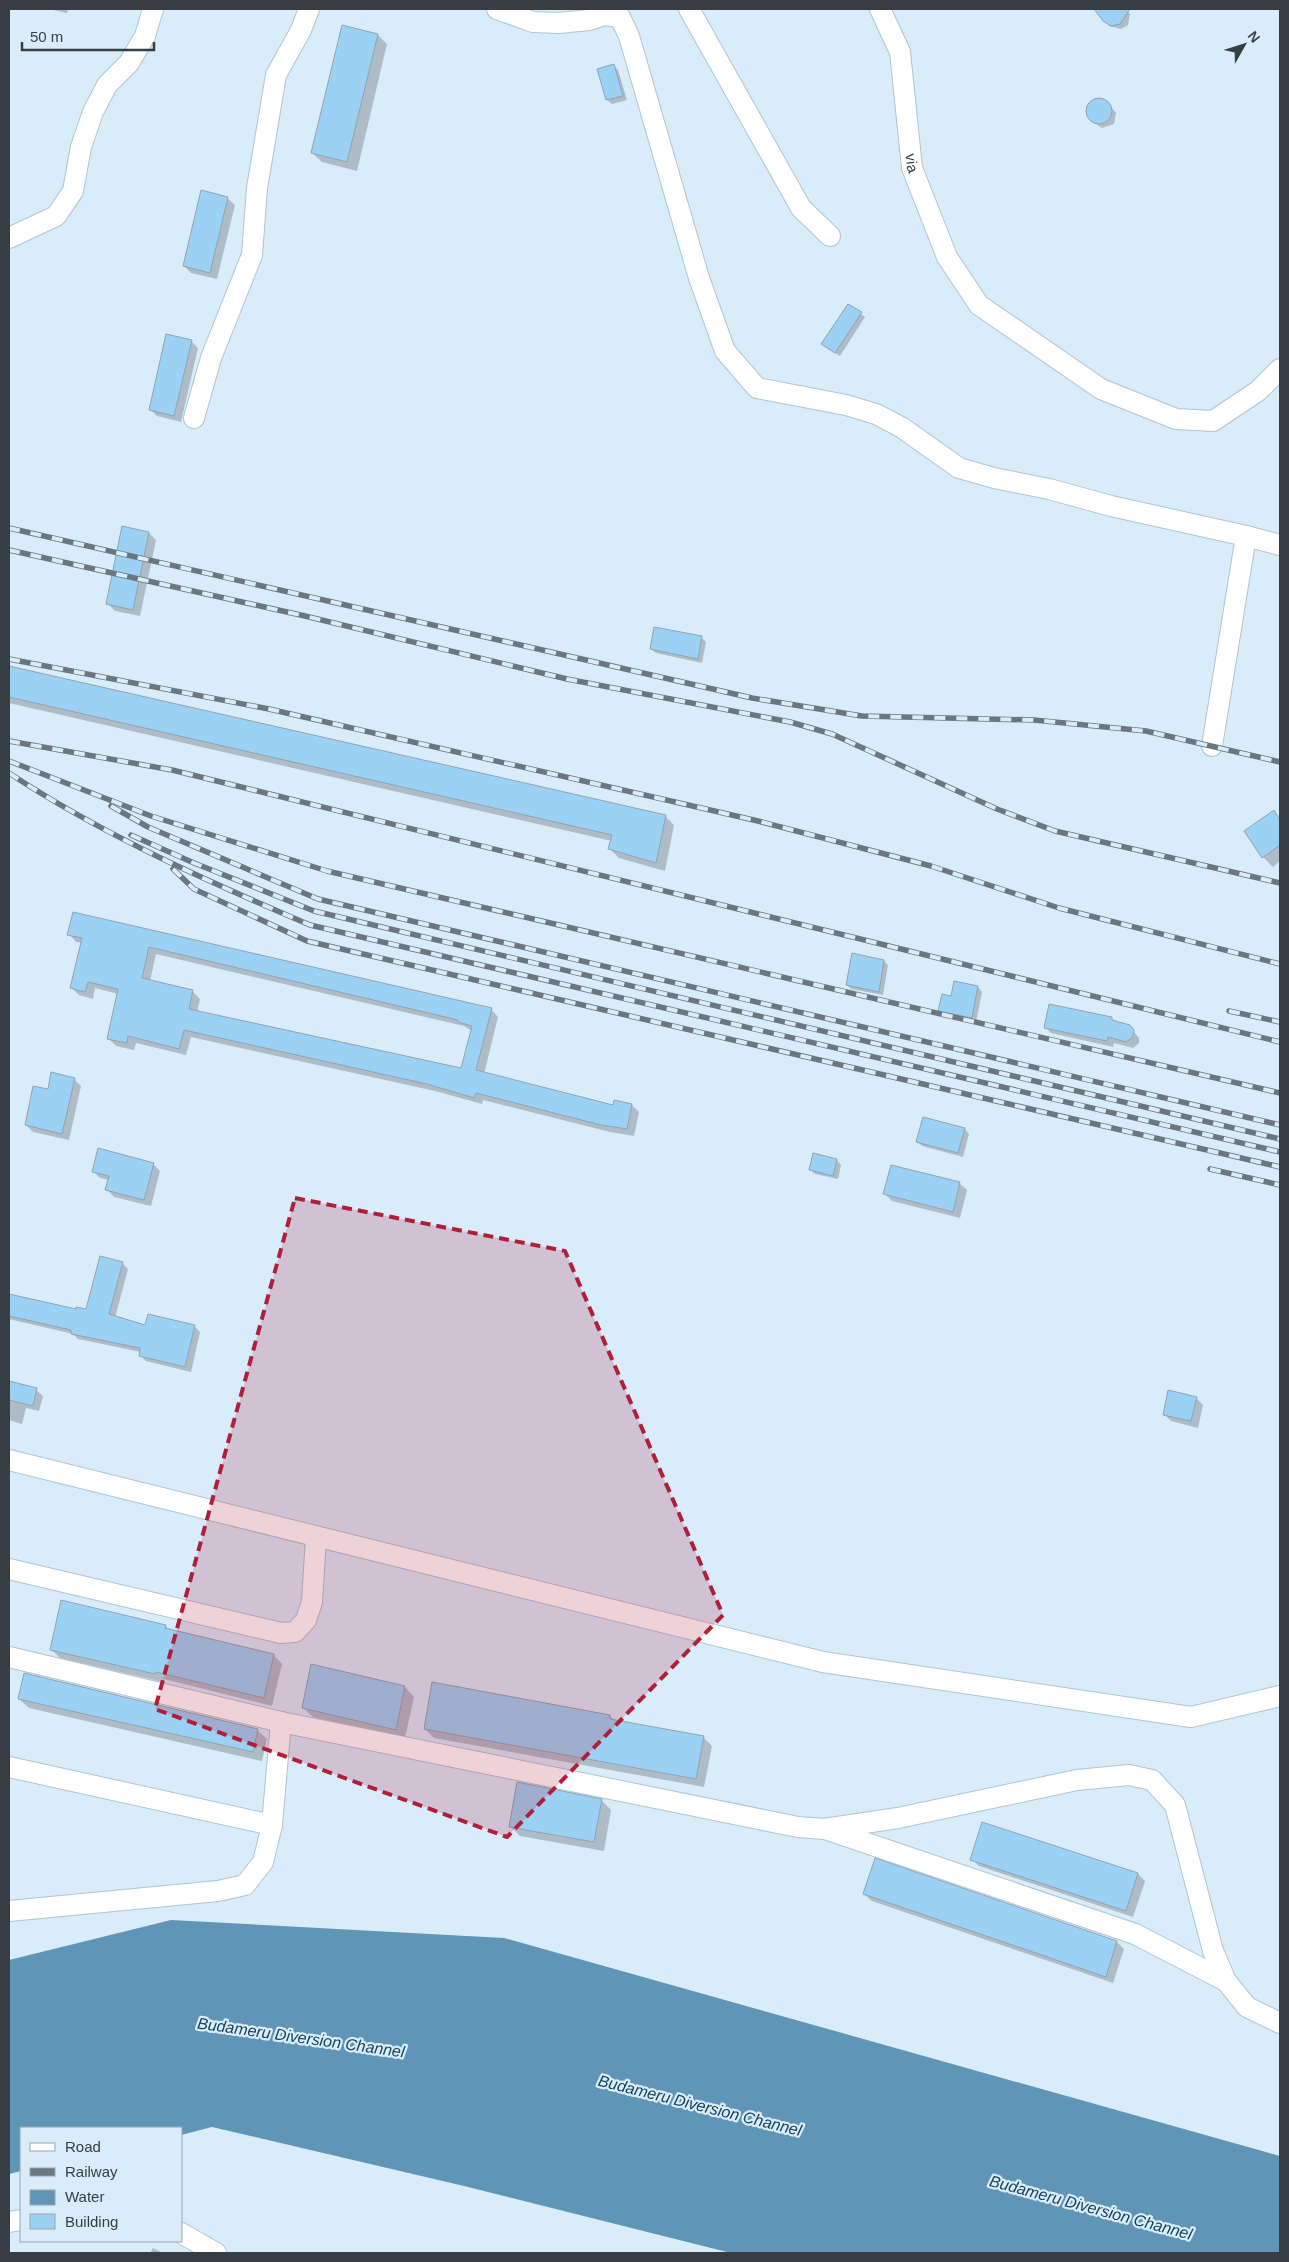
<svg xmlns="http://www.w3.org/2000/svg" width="1289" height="2262" font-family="Arial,sans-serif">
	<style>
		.water { fill: #6195b7 }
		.shadow { fill: #0003; fill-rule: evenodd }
		.building { fill: #9bd1f4; stroke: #91a3af; fill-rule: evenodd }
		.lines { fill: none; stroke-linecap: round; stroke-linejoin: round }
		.minor-casing { stroke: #b1c4d0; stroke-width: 22 }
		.minor { stroke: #fff; stroke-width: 20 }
		.rail-casing { stroke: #6b767e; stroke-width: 5.5 }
		.rail { stroke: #d9ecf9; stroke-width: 4; stroke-dasharray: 11; stroke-linecap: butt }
		.marked { fill: #b11e38; fill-opacity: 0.2; stroke: #b11e38; stroke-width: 4; stroke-dasharray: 10 6; stroke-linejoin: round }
		.labels { text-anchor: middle; stroke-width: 4.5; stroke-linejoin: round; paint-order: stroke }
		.street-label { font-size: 15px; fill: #373e43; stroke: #d9ecf9 }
		.water-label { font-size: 16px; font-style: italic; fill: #17415a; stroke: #d9ecf9 }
	</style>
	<rect width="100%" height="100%" fill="#d9ecf9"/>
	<polygon class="water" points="171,1920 504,1938 1280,2156 1280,2253 731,2253 464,2186 212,2127 181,2135 181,2128 21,2128 21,2171 9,2174 9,1960"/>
	<g class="shadow">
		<polygon points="49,9 68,9 67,13"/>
		<polygon points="1102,9 1126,9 1130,14 1128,25 1121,29 1109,26 1101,13"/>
		<polygon points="378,35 387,44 357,171 322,162 312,153"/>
		<polygon points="614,66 618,70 627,100 612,104 607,100 598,70"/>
		<polygon points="1099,99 1106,101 1116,113 1114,124 1102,128 1090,120 1086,112 1089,104"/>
		<polygon points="227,198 235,205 217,279 191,273 184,266"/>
		<polygon points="849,305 865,317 840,356 827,348"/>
		<polygon points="191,341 198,348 181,422 157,416 150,409"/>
		<polygon points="149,533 156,540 140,616 115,611 108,604"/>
		<polygon points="655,628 702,638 706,642 702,663 656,653 651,649"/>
		<polygon points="9,667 665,816 674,825 665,871 619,858 610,849 612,841 9,703"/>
		<polygon points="1274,812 1280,819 1280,861 1273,867 1263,857"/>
		<path d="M74,913L491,1009L498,1017L484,1074L614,1107L632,1105L639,1112L634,1136L610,1132L483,1100L482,1104L435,1091L191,1037L186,1055L136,1043L134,1050L116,1046L108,1038L118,994L95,988L93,999L79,995L72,988L82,943L76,942L69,934ZM156,954L464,1026L472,1031L462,1070L197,1012L200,999L193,992L150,981Z"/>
		<polygon points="884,961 888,965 883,995 851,989 847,985"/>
		<polygon points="978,987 982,992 976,1022 944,1016 940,1011 952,998"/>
		<polygon points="1112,1019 1116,1023 1129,1026 1139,1038 1139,1043 1133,1048 1114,1043 1113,1047 1051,1033 1045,1027"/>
		<polygon points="74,1079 81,1086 69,1140 33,1132 26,1125"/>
		<polygon points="924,1118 965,1129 969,1134 963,1157 922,1146 918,1142"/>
		<polygon points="837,1160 841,1165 838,1179 815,1174 810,1169"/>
		<polygon points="153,1164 160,1171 151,1206 114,1197 107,1189 109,1180 100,1178 93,1171"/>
		<polygon points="959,1183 967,1190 960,1218 892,1201 885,1194"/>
		<polygon points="122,1263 128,1269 115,1318 146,1326 194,1326 200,1332 191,1372 146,1361 140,1355 141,1352 78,1339 73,1334 9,1319 9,1295 77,1311 86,1311"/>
		<polygon points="9,1383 36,1390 43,1396 39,1411 26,1408 22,1424 9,1420"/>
		<polygon points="1196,1398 1203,1405 1198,1428 1171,1421 1164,1414"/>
		<polygon points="166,1626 170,1631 274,1655 282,1664 272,1706 164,1679 163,1682 60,1658 51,1649"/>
		<polygon points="405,1687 414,1697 405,1738 313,1717 303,1708"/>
		<polygon points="19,1699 257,1730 267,1739 262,1761 29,1708"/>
		<polygon points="610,1716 614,1721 703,1737 712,1746 704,1787 434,1738 425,1729"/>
		<polygon points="601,1800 611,1810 604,1851 520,1836 510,1826"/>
		<polygon points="983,1823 1138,1874 1145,1881 1133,1917 979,1866 972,1859"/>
		<polygon points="864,1894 1117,1942 1124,1949 1113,1983 872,1901"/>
		<polygon points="153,2248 163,2253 150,2253"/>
	</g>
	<g class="building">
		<polygon points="1094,9 1130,9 1120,24 1111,26 1103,21"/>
		<polygon points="342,25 378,34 347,162 311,153"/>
		<polygon points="614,64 623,96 606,100 597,69"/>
		<circle cx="1099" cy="111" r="13"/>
		<polygon points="201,190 228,197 210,273 183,266"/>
		<polygon points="848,304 862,312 835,353 821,344"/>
		<polygon points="166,334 192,340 174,416 149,410"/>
		<polygon points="122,526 149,532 133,610 106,604"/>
		<polygon points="654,627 702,636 698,659 650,649"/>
		<polygon points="9,666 666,815 656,863 608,849 612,835 9,697"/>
		<polygon points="1274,810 1280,820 1280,845 1262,858 1244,831"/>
		<path d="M73,912L492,1008L476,1070L613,1105L614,1100L632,1104L627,1129L601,1125L476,1093L474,1098L427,1084L184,1030L179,1049L128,1036L127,1043L107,1039L118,989L88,982L85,992L70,988L82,938L67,935ZM149,947L458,1020V1022L472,1026L461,1068L189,1009L193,990L142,978Z"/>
		<polygon points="852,953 884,960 879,992 846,985"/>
		<polygon points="954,981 978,986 972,1018 938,1011 942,994 951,996"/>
		<polygon points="1049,1004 1112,1017 1112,1020 1130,1025 1134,1030 1133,1037 1126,1042 1108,1037 1107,1041 1044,1028"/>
		<polygon points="51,1072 75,1078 62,1134 25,1125 33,1086 48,1089"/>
		<polygon points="923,1117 965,1128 958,1153 916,1142"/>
		<polygon points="98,1148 154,1163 144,1200 105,1190 109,1176 92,1172"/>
		<polygon points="813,1153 837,1159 833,1176 809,1170"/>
		<polygon points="891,1165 960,1182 953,1212 883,1194"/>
		<polygon points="100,1256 123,1262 109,1314 145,1325 148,1314 195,1325 185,1367 139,1356 140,1348 71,1334 71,1330 9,1316 9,1294 76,1309 76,1307 86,1309"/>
		<polygon points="9,1381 37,1388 33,1406 9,1400"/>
		<polygon points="1168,1390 1197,1397 1191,1421 1163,1415"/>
		<polygon points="61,1600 166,1625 165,1628 274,1654 264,1698 156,1672 155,1674 50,1650"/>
		<polygon points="311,1664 405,1686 396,1730 302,1708"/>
		<polygon points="24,1673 258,1729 253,1752 18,1699"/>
		<polygon points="432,1682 610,1715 610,1719 704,1736 696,1779 424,1729"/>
		<polygon points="517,1782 602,1799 594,1842 509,1827"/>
		<polygon points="982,1822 1138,1873 1126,1911 970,1860"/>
		<polygon points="875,1858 1117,1941 1106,1977 863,1894"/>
	</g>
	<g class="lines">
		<g class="minor-casing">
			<g id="minor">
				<polyline points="497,9 533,22 559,23 589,20 604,15 620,17 629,36 699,278 725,351 757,388 846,405 876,414 901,427 959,468 994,478 1049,489 1111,506 1246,536 1212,746"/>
				<polyline points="689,9 801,208 830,236"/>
				<path id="s1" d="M880,9L900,52L912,168L947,257L979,305L1101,389L1176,419L1213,421L1258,391L1280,369"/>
				<polyline points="9,238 56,216 73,191 81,147 93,112 107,85 129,63 145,36 153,9"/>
				<polyline points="194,418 211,358 252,255 257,188 276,75 301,30 309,9"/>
				<polyline points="1246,536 1280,545"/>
				<polyline points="9,1460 823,1662 1191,1717 1280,1696"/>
				<polyline points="9,1569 281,1633 295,1632 306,1620 312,1602 316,1537"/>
				<polyline points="9,1657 281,1722 272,1825 263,1862 245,1885 218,1891 9,1911"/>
				<polyline points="281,1722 798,1827 824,1829 898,1818 1077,1780 1129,1775 1152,1780 1175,1805 1213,1951 1226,1981 1247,2007 1280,2023"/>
				<polyline points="9,1767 272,1825"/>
				<polyline points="828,1830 1135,1934 1226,1981"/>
				<polyline points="9,2222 21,2220"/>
				<polyline points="181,2233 216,2253"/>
			</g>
		</g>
		<use href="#minor" class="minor"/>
		<g class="rail-casing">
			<g id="rail">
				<polyline points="9,528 752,698 862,716 1034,720 1146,731 1280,762"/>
				<polyline points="9,550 305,616 567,679 790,722 832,734 997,809 1055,831 1280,883"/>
				<polyline points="9,659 269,709 758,821 931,866 1059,908 1280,964"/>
				<polyline points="9,741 172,770 1280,1042"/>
				<polyline points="9,761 151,816 327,871 1280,1093"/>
				<path d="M9,773C103,835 207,881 310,925L1280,1152"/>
				<polyline points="111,806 148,827 318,899 1280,1125"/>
				<polyline points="131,835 194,863 314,911 1280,1139"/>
				<polyline points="173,869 194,889 307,941 1280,1167"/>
				<polyline points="1229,1011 1280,1022"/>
				<polyline points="1210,1169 1280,1185"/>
			</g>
		</g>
		<use href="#rail" class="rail"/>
	</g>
	<path class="marked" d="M295,1198L565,1251L723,1615L507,1837L155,1709Z"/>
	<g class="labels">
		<g class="street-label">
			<text dy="5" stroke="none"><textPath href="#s1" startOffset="159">via</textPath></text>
		</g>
		<g class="water-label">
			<text transform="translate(301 2037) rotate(8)" y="6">Budameru Diversion Channel</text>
			<text transform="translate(700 2105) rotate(14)" y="6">Budameru Diversion Channel</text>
			<text transform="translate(1091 2207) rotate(15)" y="6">Budameru Diversion Channel</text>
		</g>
	</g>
	<rect width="1289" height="2262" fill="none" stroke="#373e43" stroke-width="20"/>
	<rect x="20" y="2127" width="162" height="115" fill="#d9ecf9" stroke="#98a6b0"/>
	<rect x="30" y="2143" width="25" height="8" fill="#ffffff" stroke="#98a6b0"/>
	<text x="65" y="2152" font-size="15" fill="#373e43">Road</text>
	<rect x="30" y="2168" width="25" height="8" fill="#6b767e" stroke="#98a6b0"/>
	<text x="65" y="2177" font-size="15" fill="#373e43">Railway</text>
	<rect x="30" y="2190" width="25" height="15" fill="#6195b7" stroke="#98a6b0"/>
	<text x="65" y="2202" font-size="15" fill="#373e43">Water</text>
	<rect x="30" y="2214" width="25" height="15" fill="#9bd1f4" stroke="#98a6b0"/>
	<text x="65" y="2227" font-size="15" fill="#373e43">Building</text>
	<g transform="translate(1244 45) rotate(51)" stroke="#d9ecf9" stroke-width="4" paint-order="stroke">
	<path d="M0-4L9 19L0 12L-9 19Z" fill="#373e43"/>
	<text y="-8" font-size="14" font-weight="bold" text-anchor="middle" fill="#373e43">N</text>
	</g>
	<path d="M22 42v8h132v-8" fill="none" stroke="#373e43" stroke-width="2.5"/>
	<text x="30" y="42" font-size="15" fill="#373e43" stroke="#d9ecf9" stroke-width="4" paint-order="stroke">50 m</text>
</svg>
